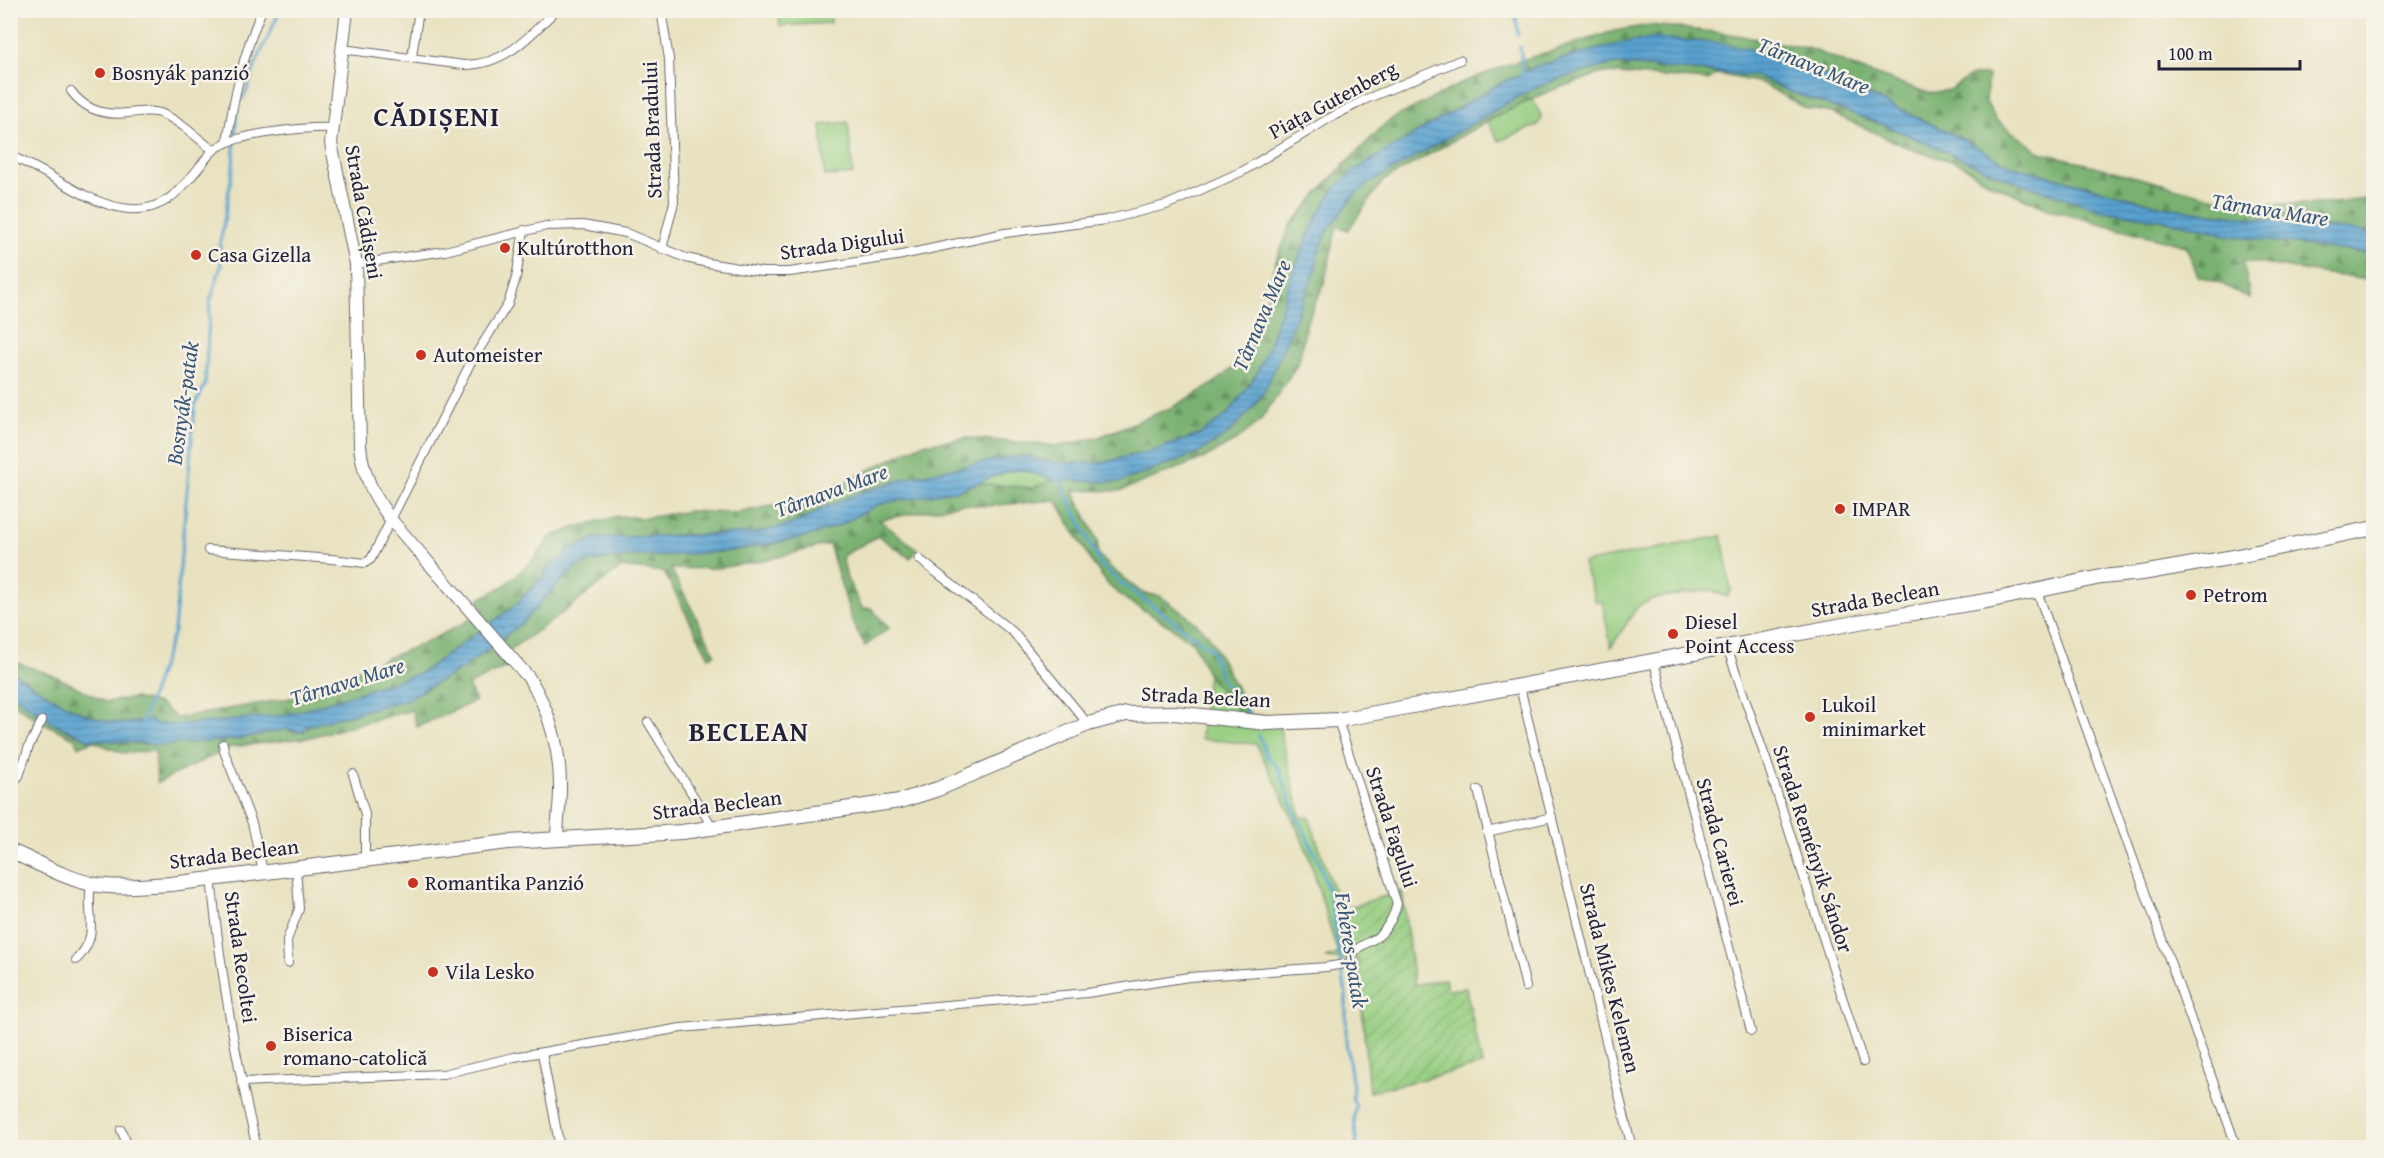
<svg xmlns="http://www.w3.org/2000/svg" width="2384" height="1158" font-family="'Gentium Book Plus',serif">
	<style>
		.grass { fill: #96ce81; stroke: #5c785e; stroke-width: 1.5 }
		.forest { fill: url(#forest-firs); stroke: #4d6a55; stroke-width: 1.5 }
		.garden { fill: url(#garden-furrows); stroke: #5c785e; stroke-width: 1.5 }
		.water { fill: url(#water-rules); stroke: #3e6286; stroke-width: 1.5 }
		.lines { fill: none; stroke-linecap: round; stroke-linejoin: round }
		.stream { stroke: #59a2d0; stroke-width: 3 }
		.street-casing { stroke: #67656a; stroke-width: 10 }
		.secondary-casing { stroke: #67656a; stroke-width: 14 }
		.primary-casing { stroke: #67656a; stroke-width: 16 }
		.street { stroke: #fff; stroke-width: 8 }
		.secondary { stroke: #fff; stroke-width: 12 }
		.primary { stroke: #fff; stroke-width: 14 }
		.poi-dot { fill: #c8321e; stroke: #f7f3e8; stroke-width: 2 }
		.labels { text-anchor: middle; stroke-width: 5; stroke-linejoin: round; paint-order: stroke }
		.poi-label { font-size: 21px; fill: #22223b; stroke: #f7f3e8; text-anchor: start }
		.street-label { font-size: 21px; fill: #22223b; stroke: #f7f3e8 }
		.water-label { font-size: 22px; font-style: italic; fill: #385577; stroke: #f7f3e8 }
		.district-label { font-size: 27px; font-weight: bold; letter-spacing: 1.5px; fill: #22223b; stroke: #f7f3e8 }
	</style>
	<defs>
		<pattern id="forest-firs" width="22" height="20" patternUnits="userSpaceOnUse" patternTransform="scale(1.5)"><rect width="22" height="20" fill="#78b16f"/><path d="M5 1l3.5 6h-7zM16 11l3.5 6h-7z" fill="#62905c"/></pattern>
		<pattern id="garden-furrows" width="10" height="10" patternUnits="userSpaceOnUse" patternTransform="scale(1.5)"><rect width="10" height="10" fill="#96ce81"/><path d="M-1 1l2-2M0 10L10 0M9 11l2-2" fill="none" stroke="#81b170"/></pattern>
		<pattern id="water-rules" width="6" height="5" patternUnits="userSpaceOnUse" patternTransform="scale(1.5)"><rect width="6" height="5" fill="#59a2d0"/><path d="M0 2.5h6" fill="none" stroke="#4984aa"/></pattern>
	</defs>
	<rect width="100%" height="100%" fill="#f7f3e8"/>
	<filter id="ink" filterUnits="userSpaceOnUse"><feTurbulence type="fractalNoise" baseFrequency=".0167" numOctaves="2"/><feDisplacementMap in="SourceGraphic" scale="12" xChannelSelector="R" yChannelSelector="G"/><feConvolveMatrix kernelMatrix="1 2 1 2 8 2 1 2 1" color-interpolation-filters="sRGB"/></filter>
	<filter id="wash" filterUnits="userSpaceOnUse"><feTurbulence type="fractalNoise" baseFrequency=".008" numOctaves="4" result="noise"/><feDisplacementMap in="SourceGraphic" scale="24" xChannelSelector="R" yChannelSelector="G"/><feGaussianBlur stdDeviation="1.35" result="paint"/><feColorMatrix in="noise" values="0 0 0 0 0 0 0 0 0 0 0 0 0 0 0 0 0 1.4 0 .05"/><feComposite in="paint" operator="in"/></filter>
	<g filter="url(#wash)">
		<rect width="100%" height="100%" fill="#e8e2c0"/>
		<g class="grass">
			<polygon points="779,11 830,11 831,23 780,26"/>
			<polygon points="1532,99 1542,117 1538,125 1499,141 1487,121"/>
			<polygon points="848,122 853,174 825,176 821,125"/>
			<polygon points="1024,470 1053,480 1032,488 976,483 1010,471"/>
			<polygon points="1722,536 1731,591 1727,597 1711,590 1655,598 1638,606 1611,647 1602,601 1596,602 1583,563"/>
			<polygon points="1208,675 1241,714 1277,717 1301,818 1309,817 1340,910 1348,942 1358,961 1325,958 1338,954 1308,853 1282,795 1256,744 1201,739 1203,710"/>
		</g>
		<g class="forest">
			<path d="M1650,25L1726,33L1811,49L1862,70L1929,93L1949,90L1972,75H1988L1986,102L1996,120L2040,152L2235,203L2325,204L2373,198V233L2170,208L2009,165L1955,135L1804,66L1759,51L1617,44L1534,67L1490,89L1353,171L1333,190L1316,219L1293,271L1268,349L1256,375L1229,413L1202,434L1152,451L1100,463H1055L1024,456L1000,459L910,477L854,495L819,510L813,515L792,524L756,533L594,538L548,568L542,578L512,608L421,673L297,712L279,716L179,725L156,724L149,719C103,737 48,694 11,671L10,660L57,677L106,702L134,698L159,704L177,718L296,697L322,689L337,678L427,642L464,623L484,610L476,601L505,585L533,560L551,537L577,527L618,516L644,518L690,511L734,513L783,504L818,495L922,444L967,438L1060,446L1099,437L1173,407L1213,384L1241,361L1260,330L1274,266L1290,226L1331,178L1388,121L1466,81L1510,64L1614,31Z"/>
			<path d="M1614,64L1757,76L1786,90L1890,127L2013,181L2099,209L2201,227L2226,235L2373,254V281L2243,261L2250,299L2220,283L2198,276L2186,246L2053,211L1983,180L1961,164L1915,151L1832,113L1804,108L1762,83L1717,74L1708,80L1603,73L1547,92L1487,121L1383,181L1348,230L1337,226L1324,284L1306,324L1299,362L1260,421L1237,440L1204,458L1120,491L1073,490L1098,541V554L1111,568L1142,593L1160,596L1189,617L1208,634L1251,716L1241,714L1208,675L1194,644L1168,625L1128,601L1109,586L1093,564L1056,500L986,506L961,504L879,520L918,550L910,558L878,536L842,556L847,579L863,609L871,608L889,628L865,646L852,621L829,544L766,560L719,568L671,569L715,654L709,657L664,572L622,567L559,616L501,656L507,667L468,685L476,701L417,727L412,710L307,738L231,747L157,783L155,751L122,753L93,741L78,747L76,739L36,719L11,701V693C32,708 65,735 91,739C108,742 125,739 141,744L233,740L287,729L297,733L307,726L407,699L465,667L523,622L558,584L576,567L587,562L639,555L661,556L730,551L772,544L840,525L879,504L902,498L958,490L976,483L1032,488L1053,480L1120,482L1196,454L1251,410L1267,387L1316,269L1317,256L1327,232L1353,196L1370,183L1526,92L1558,79Z"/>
		</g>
		<polygon class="garden" points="1402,891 1414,985 1445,979 1447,990 1466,988 1482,1065 1369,1092 1358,961 1348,942 1340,910"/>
		<path class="water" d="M1654,38L1719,43L1759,51L1804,66L1955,135L2009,165L2053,177L2170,208L2373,233V254L2226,235L2201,227L2099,209L2013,181L1890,127L1786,90L1757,76L1614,64L1558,79L1526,92L1370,183L1353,196L1327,232L1317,256L1316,269L1267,387L1251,410L1228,434L1196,454L1120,482L1053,480L1024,470L1010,471L958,490L879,504L840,525L806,537L730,551L661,556L639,555L587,562L576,567L558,584L523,622L465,667L407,699L307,726L303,732L287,729L233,740L159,745L88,739L53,723L11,693L10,671C48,694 103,737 149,719L156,724L179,725L279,716L297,712L421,673L512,608L542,578L548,568L570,550L594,538L756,533L792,524L813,515L819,510L854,495L910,477L1000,459L1024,456L1055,463H1100L1152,451L1201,434L1229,413L1256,375L1268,349L1293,271L1316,219L1333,190L1353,171L1490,89L1534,67L1617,44Z"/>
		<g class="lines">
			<g class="stream">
				<polyline points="1515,10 1518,35"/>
				<polyline points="1520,47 1523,75"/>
				<polyline points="1059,478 1100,564 1119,581 1211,649 1222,681 1239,697 1249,715"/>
				<polyline points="141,725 174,631 195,405 205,385 210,302 221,266 220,244 233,168 237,104 246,93 255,66 280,10"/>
				<polyline points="1259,736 1267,756 1279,769 1295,813 1318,860 1330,896 1346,995 1346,1042 1353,1087 1352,1097 1356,1106 1354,1117 1357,1148"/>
			</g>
		</g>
	</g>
	<g filter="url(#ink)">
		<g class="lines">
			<g class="street-casing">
				<g id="street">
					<polyline points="661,10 669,59 674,202 662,249"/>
					<path d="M342,49L464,65C505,65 529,37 556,10"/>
					<polyline points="412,56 419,10"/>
					<path d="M71,91C85,110 105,116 128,113C139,112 149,110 160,113C179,120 197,138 213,150"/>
					<path d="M227,142C234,96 243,54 262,10"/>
					<path d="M10,156C48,170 82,201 122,208C161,215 179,192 201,165C206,158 212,150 220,146C243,133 306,127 332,128"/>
					<polyline points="356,264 445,251 546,226 583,225 626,233 686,258 708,263 762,272 790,272 897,256 1005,233 1106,220 1166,205 1187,196 1243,171 1328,119 1364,100 1460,60"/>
					<polyline points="208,550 332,559 365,563 371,559 471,362 508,304 516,278 524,230"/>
					<polyline points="919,559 1013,632 1088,724"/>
					<polyline points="2037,591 2237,1148"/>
					<polyline points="1727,647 1768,765 1863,1062"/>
					<polyline points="1654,662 1751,1031"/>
					<polyline points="1520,687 1632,1148"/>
					<polyline points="648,722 713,828"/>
					<polyline points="223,744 224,751 252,823 263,871"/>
					<polyline points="353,774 365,814 365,859"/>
					<polyline points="10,785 19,776 29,746 42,721"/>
					<polyline points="1478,790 1526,987"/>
					<polyline points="1487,832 1552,817"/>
					<path d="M211,878C220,968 235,1059 257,1148"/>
					<path d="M76,960C102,934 85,915 91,884"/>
					<polyline points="288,963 287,940 299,909 296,867"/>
					<polyline points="542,1053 560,1148"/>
					<path d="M241,1082L443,1074L514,1057L681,1028L1087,993L1189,977L1326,967L1351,963C1349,946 1371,944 1381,934C1389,925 1394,916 1397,904L1338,720"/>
					<polyline points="121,1130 129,1148"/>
				</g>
			</g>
			<g class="secondary-casing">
				<path id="secondary" d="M347,10L331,143L356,264L360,446C363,476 374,497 392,521L529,678C550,710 561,752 560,791C560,806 557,822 557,838"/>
			</g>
			<g class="primary-casing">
				<path id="primary" d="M10,851C37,862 64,878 92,884C118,889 145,885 171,884L508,842L682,832L900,801L938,789L1088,724L1126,714L1174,713L1267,723L1338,720L1859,622L1992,600L2101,577L2142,573L2228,558L2374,528"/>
			</g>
			<use href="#street" class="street"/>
			<use href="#secondary" class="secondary"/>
			<use href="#primary" class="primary"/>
		</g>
	</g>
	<g class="poi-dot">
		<circle cx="100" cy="73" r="6"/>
		<circle cx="505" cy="248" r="6"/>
		<circle cx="196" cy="255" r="6"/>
		<circle cx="421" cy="355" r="6"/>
		<circle cx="1840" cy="509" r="6"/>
		<circle cx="2191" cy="595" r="6"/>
		<circle cx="1673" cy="634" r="6"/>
		<circle cx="1810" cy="717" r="6"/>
		<circle cx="413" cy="883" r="6"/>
		<circle cx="433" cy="972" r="6"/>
		<circle cx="271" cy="1046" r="6"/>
	</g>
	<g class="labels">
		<g class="poi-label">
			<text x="112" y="80">Bosnyák panzió</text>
			<text x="517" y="255">Kultúrotthon</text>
			<text x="208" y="262">Casa Gizella</text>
			<text x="433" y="362">Automeister</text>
			<text x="1852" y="516">IMPAR</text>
			<text x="2203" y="602">Petrom</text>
			<text x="1685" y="629">Diesel<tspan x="1685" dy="24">Point Access</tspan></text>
			<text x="1822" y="712">Lukoil<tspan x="1822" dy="24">minimarket</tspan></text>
			<text x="425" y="890">Romantika Panzió</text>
			<text x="445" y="979">Vila Lesko</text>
			<text x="283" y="1041">Biserica<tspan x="283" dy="24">romano-catolică</tspan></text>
		</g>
		<g class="street-label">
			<text transform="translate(1333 100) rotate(-28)" y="7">Piața Gutenberg</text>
			<text transform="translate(652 130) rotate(-92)" y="7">Strada Bradului</text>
			<text transform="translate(364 212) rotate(80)" y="7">Strada Cădișeni</text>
			<text transform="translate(842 244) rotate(-8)" y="7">Strada Digului</text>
			<text transform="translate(1875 599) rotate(-10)" y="7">Strada Beclean</text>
			<text transform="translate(1206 697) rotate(3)" y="7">Strada Beclean</text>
			<text transform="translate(717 805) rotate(-7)" y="7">Strada Beclean</text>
			<text transform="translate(1392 827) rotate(72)" y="7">Strada Fagului</text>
			<text transform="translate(1720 842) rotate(75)" y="7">Strada Carierei</text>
			<text transform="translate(1813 849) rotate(72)" y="7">Strada Reményik Sándor</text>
			<text transform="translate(234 854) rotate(-7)" y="7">Strada Beclean</text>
			<text transform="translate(241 957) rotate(82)" y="7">Strada Recoltei</text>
			<text transform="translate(1610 978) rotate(76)" y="7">Strada Mikes Kelemen</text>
		</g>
		<g class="water-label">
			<text transform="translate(1814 65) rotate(22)" y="8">Târnava Mare</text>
			<text transform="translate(2270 209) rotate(9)" y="8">Târnava Mare</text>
			<text transform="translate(1261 315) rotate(-67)" y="8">Târnava Mare</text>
			<text transform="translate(182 403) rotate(-82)" y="8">Bosnyák-patak</text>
			<text transform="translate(831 490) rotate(-20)" y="8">Târnava Mare</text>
			<text transform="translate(347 681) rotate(-17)" y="8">Târnava Mare</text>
			<text transform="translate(1352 950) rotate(81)" y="8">Fehéres-patak</text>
		</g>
		<g class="district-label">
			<text x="437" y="126">CĂDIȘENI</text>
			<text x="749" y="741">BECLEAN</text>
		</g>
	</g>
	<rect width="2384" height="1158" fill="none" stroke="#f7f3e8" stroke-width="36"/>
	<path d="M2159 60v9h141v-9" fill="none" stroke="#22223b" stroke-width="3"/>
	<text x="2168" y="60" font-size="18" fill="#22223b" stroke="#f7f3e8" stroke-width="4.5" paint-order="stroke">100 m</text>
</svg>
